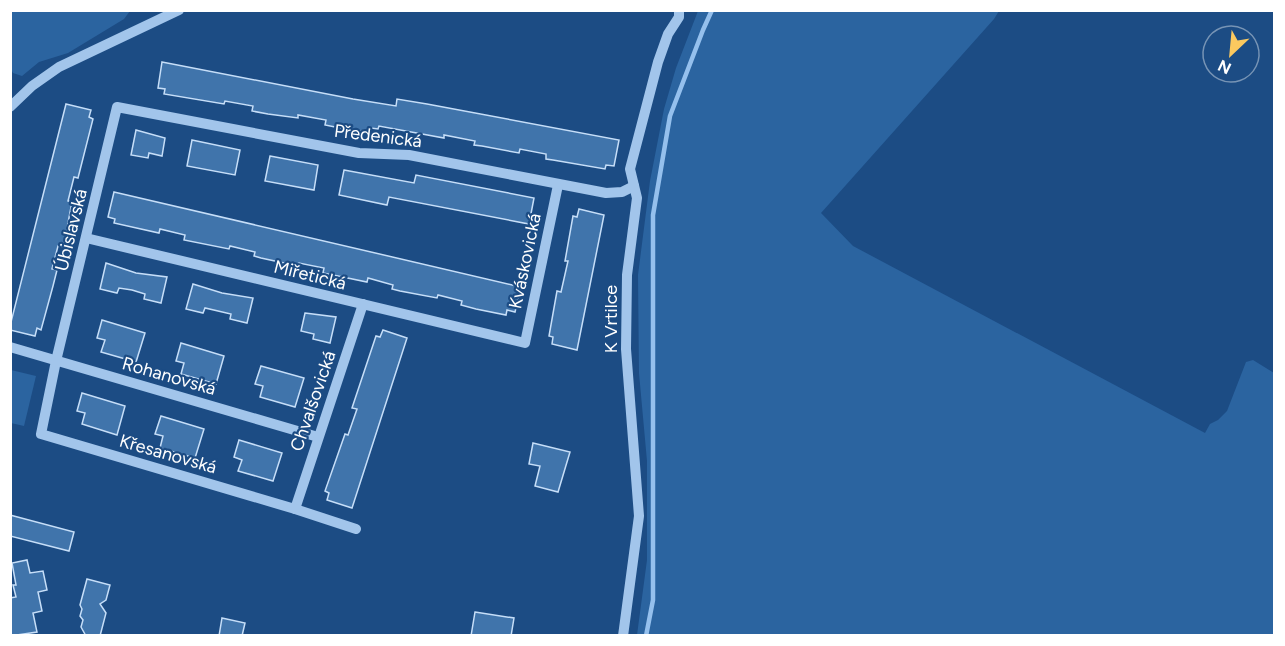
<svg xmlns="http://www.w3.org/2000/svg" width="1285" height="646" font-family="Figtree,sans-serif">
	<style>
		.green { fill: #2b64a0 }
		.lines { fill: none; stroke-linecap: round; stroke-linejoin: round }
		.stream { stroke: #95c0ed; stroke-width: 4.5 }
		.building { fill: #4074ab; stroke: #c6def8; stroke-width: 1.5 }
		.minor { stroke: #a2c5eb; stroke-width: 10 }
		.labels { text-anchor: middle; stroke-width: 4.5; stroke-linejoin: round; paint-order: stroke }
		.street-label { font-size: 18px; fill: #fff; stroke: #1c4c84 }
	</style>
	<rect width="100%" height="100%" fill="#1c4c84"/>
	<g class="green">
		<polygon points="10,11 11,10 130,11 124,19 68,53 39,62 22,76 13,73 11,69"/>
		<polygon points="698,11 999,11 994,19 821,213 853,246 1205,433 1210,424 1218,420 1227,411 1246,362 1253,360 1274,373 1274,635 637,635 647,560 647,461 639,373 638,275 650,181 664,109 676,68"/>
		<polygon points="11,370 36,376 24,426 11,423"/>
	</g>
	<g class="lines">
		<polyline class="stream" points="646,636 653,600 653,215 670,116 703,30 712,10"/>
	</g>
	<g class="building">
		<polygon points="162,62 353,99 396,106 397,99 427,104 619,140 614,166 606,165 605,169 553,160 546,159 546,154 520,149 519,153 482,146 474,145 475,141 444,135 444,138 379,126 378,129 371,128 370,132 340,128 325,125 326,120 298,115 298,118 268,114 252,111 253,106 225,101 224,104 164,94 165,89 158,88"/>
		<polygon points="66,104 91,110 89,117 93,119 78,178 74,177 68,201 72,202 65,239 63,247 58,246 52,269 57,270 53,286 41,330 37,328 35,336 10,330 10,326"/>
		<polygon points="136,130 165,138 162,156 149,153 148,158 131,155"/>
		<polygon points="192,140 240,150 235,175 187,166"/>
		<polygon points="270,156 318,165 314,190 265,181"/>
		<polygon points="344,170 414,183 416,175 534,198 529,224 389,197 387,205 339,195"/>
		<polygon points="114,192 521,287 515,312 507,310 506,315 476,309 461,305 462,301 438,295 437,298 400,291 392,289 393,285 368,278 367,282 338,276 323,273 324,268 299,263 298,266 261,258 254,256 255,252 230,246 229,249 184,240 185,235 160,229 159,233 114,223 115,219 108,217"/>
		<polygon points="579,209 604,215 577,350 552,344 553,337 549,336 557,291 561,292 568,261 565,261 573,216 577,217"/>
		<polygon points="106,263 136,273 167,277 161,303 144,299 145,294 132,290 119,288 117,293 100,289"/>
		<polygon points="193,284 222,293 253,298 247,323 230,319 231,314 205,308 203,313 186,309"/>
		<polygon points="305,313 336,317 330,343 313,339 314,334 301,331"/>
		<polygon points="102,320 145,333 136,362 101,352 105,340 97,338"/>
		<polygon points="383,330 407,338 352,508 327,500 329,493 325,491 345,434 348,435 357,409 352,408 376,336 380,337"/>
		<polygon points="181,343 224,356 216,384 181,374 184,363 176,361"/>
		<polygon points="261,366 304,378 295,407 260,397 263,386 255,384"/>
		<polygon points="82,393 125,406 117,435 82,424 85,413 77,411"/>
		<polygon points="161,416 204,429 195,458 160,448 163,436 155,434"/>
		<polygon points="239,440 282,453 273,481 238,471 242,460 234,457"/>
		<polygon points="533,443 570,452 558,492 535,486 540,466 529,464"/>
		<polygon points="10,515 74,532 69,551 10,536"/>
		<polygon points="27,560 30,573 43,571 47,590 38,592 42,611 33,613 37,632 10,636 10,598 16,597 13,585 16,585 12,563"/>
		<polygon points="87,579 110,585 106,600 100,604 106,613 100,636 86,636 81,627 83,620 80,616 82,609 80,605"/>
		<polygon points="475,612 514,618 511,636 471,636"/>
		<polygon points="222,618 245,623 242,636 219,636"/>
	</g>
	<g class="lines">
		<g class="minor">
			<polyline points="10,107 32,86 59,67 179,10"/>
			<polyline points="86,238 525,343 558,185"/>
			<polyline points="10,347 318,437"/>
			<polyline points="295,509 363,304"/>
			<polyline points="356,529 295,509 41,434 56,361 117,107 359,153 409,155 606,193 622,192 634,186"/>
			<polyline points="623,636 639,516 626,349 627,275 637,198 630,169 658,62 668,34 679,17 679,10"/>
		</g>
	</g>
	<g class="labels">
		<g class="street-label">
			<text transform="translate(378 136) rotate(7)" y="6">Předenická</text>
			<text transform="translate(71 230) rotate(-76)" y="6">Úbislavská</text>
			<text transform="translate(525 261) rotate(-78)" y="6">Kváskovická</text>
			<text transform="translate(310 275) rotate(14)" y="6">Miřetická</text>
			<text transform="translate(611 319) rotate(-90)" y="6">K Vrtilce</text>
			<text transform="translate(169 376) rotate(16)" y="6">Rohanovská</text>
			<text transform="translate(313 401) rotate(-71)" y="6">Chvalšovická</text>
			<text transform="translate(168 454) rotate(16)" y="6">Křesanovská</text>
		</g>
	</g>
	<rect width="1285" height="646" fill="none" stroke="#ffffff" stroke-width="24"/>
	<g transform="translate(1231 54) rotate(206)"><circle r="28" fill="#1c4c84" stroke="#7794b5" stroke-width="1.5"/>
	<path d="M0-4.5L10 22L0 15L-10 22Z" fill="#fbc95f"/>
	<text y="-9" font-size="16" font-weight="bold" text-anchor="middle" fill="#ffffff">N</text>
	</g>
</svg>
